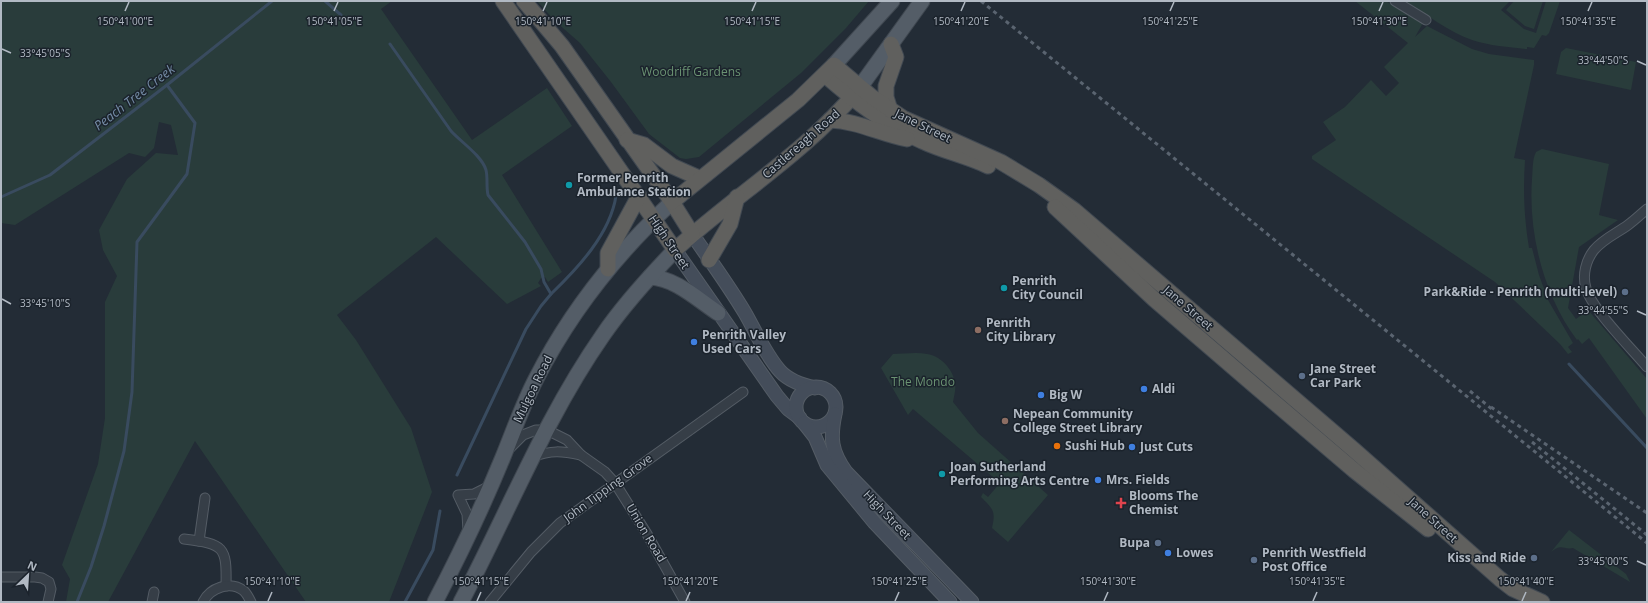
<svg xmlns="http://www.w3.org/2000/svg" width="1648" height="603" font-family="'Open Sans',sans-serif">
	<style>
		.green { fill: #293c3b }
		.lines { fill: none; stroke-linecap: round; stroke-linejoin: round }
		.stream { stroke: #394b5f; stroke-width: 3 }
		.minor-casing { stroke: #545c65; stroke-width: 11 }
		.secondary-casing { stroke: #545c65; stroke-width: 15 }
		.primary-casing { stroke: #3f4750; stroke-width: 17 }
		.trunk-casing { stroke: #414952; stroke-width: 17 }
		.minor { stroke: #363e47; stroke-width: 9 }
		.secondary { stroke: #444d5a; stroke-width: 13 }
		.primary { stroke: #545d67; stroke-width: 15 }
		.trunk { stroke: #60605e; stroke-width: 15 }
		.rail { stroke: #5a6470; stroke-width: 3; stroke-dasharray: 4 4; stroke-linecap: butt }
		.ticks { fill: none; stroke: #b1b9c3; stroke-width: 1.5 }
		.culture-dot { fill: #0f9aa8; stroke: #1b232c; stroke-width: 1.5 }
		.service-dot { fill: #5c6f8a; stroke: #1b232c; stroke-width: 1.5 }
		.education-dot { fill: #8d6e63; stroke: #1b232c; stroke-width: 1.5 }
		.shop-dot { fill: #3f7fe0; stroke: #1b232c; stroke-width: 1.5 }
		.food-dot { fill: #e8710a; stroke: #1b232c; stroke-width: 1.5 }
		.health-dot { fill: #e0444e; stroke: #1b232c; stroke-width: 1.5 }
		.labels { text-anchor: middle; stroke-width: 3; stroke-linejoin: round; paint-order: stroke }
		.park-label { font-size: 12px; fill: #6a9272; stroke: #1b232c }
		.street-label { font-size: 12px; fill: #b1b9c3; stroke: #1b232c }
		.poi-label { font-size: 12px; font-weight: bold; fill: #b1b9c3; stroke: #1b232c; text-anchor: start }
		.water-label { font-size: 13px; font-style: italic; fill: #748ba5; stroke: #1b232c }
		.ticks-label { font-size: 10px; text-anchor: middle; fill: #b1b9c3; stroke: #1b232c; stroke-width: 3; stroke-linejoin: round; paint-order: stroke }
	</style>
	<rect width="100%" height="100%" fill="#232c36"/>
	<g class="green">
		<polygon points="1,1 392,1 381,9 472,140 547,88 572,126 502,175 562,272 548,282 545,277 541,278 538,283 541,286 507,304 436,237 337,315 356,340 411,428 432,492 389,602 306,602 195,441 108,602 66,602 70,579 62,565 98,464 105,418 105,302 117,276 103,250 99,230 127,179 156,153 178,155 171,125 159,122 154,148 145,157 129,153 15,225 1,223"/>
		<polygon points="537,1 869,1 846,28 801,73 699,157 686,159 680,158 649,134 611,82 580,43 555,21"/>
		<path d="M1355,1H1386L1423,23L1415,37L1427,26L1472,49L1489,54L1534,60V65L1514,158L1525,160C1523,190 1524,218 1529,248H1532L1539,275L1548,300L1573,343L1568,347L1572,352L1568,354L1560,344L1495,282L1312,159V156L1336,140L1323,122L1345,107L1371,80L1386,96L1399,83L1384,67L1408,43Z"/>
		<path d="M1405,1H1510L1501,10L1524,29L1536,33L1546,1H1560L1549,33L1546,36L1542,35L1534,48L1527,47V49C1509,47 1490,46 1472,40C1448,32 1427,14 1405,1Z"/>
		<polygon points="1514,1 1543,1 1534,29 1525,26 1506,10"/>
		<polygon points="1566,48 1636,62 1631,90 1556,74 1561,52"/>
		<path d="M1542,149L1609,164L1599,215L1618,220L1579,247L1568,308L1576,319L1588,310L1647,379V419L1589,338L1582,344L1578,339L1577,340C1544,296 1528,234 1532,179C1533,170 1532,160 1536,152Z"/>
		<path d="M893,354C904,354 916,352 927,354C941,356 954,370 955,384C956,390 954,396 953,402L978,433L1048,495L1008,542L992,528C996,511 993,509 981,497L983,493L988,497L1000,483L913,409L908,415L881,368Z"/>
		<path d="M1569,530L1626,574L1630,582L1573,548C1563,550 1562,543 1551,552Z"/>
	</g>
	<g class="lines">
		<g class="stream">
			<polyline points="325,1 341,15"/>
			<path d="M390,44L451,131C461,142 482,156 486,170C488,179 486,186 488,195L525,242L541,269L544,282L551,294L541,306L526,329L457,475"/>
			<polyline points="1,197 50,175 167,85 272,1"/>
			<path d="M551,294C578,268 610,234 616,196"/>
			<polyline points="1569,364 1647,448"/>
			<polyline points="77,602 91,567 104,526 124,451 132,392 137,242 187,174 195,123 167,85"/>
			<polyline points="405,602 433,550 440,511"/>
		</g>
		<g class="minor-casing">
			<g id="minor">
				<polyline points="1395,1 1426,20"/>
				<path d="M1647,209C1641,214 1635,220 1628,225C1617,233 1603,239 1594,250C1586,260 1582,275 1586,288C1591,308 1632,349 1647,367"/>
				<polyline points="510,448 523,435 536,430 547,430 567,440 581,455 605,472 615,483 647,534 685,602"/>
				<path d="M532,457C552,450 561,451 581,455"/>
				<polyline points="468,531 467,514 458,495 474,494 490,486"/>
				<path d="M184,539C224,544 227,546 226,586"/>
				<polyline points="199,541 205,498"/>
				<polyline points="1,577 35,577 42,578 49,582 51,589 48,602"/>
				<polyline points="152,602 154,592"/>
				<path d="M203,602C210,588 230,580 244,591C247,594 249,598 251,602"/>
				<polyline points="490,602 531,552 560,523 743,392"/>
			</g>
		</g>
		<g class="secondary-casing">
			<g id="secondary">
				<path d="M692,234C710,260 729,286 745,313C756,332 765,354 780,371C789,381 802,385 815,388"/>
				<polyline points="675,250 777,396 788,409 800,418"/>
				<circle cx="816" cy="407" r="20"/>
				<path d="M835,414C830,438 831,451 846,472L972,602"/>
				<polyline points="804,423 815,437 827,465 874,522 950,602"/>
			</g>
		</g>
		<g class="primary-casing">
			<g id="primary">
				<polyline points="834,65 892,1"/>
				<polyline points="860,87 922,1"/>
				<path d="M650,277C675,278 697,299 718,313"/>
				<path d="M435,602C459,556 483,506 503,457C514,430 523,404 536,379C570,312 617,253 672,202"/>
				<path d="M461,602C508,513 545,418 603,335C624,304 649,277 675,250"/>
			</g>
		</g>
		<g class="trunk-casing">
			<g id="trunk">
				<path d="M503,1L675,250C734,196 805,153 857,91"/>
				<polyline points="524,1 562,46 672,202 692,234"/>
				<path d="M825,75C855,101 885,125 922,141C943,151 967,156 988,166"/>
				<polyline points="890,110 886,97 886,86 896,57 891,44"/>
				<path d="M830,120C857,121 881,134 907,139"/>
				<polyline points="627,140 644,145 672,166 699,178"/>
				<polyline points="672,202 798,100 834,65 872,97 903,118 1001,162 1039,185 1074,210 1354,450 1500,579 1513,589 1542,602"/>
				<polyline points="1055,207 1154,299 1254,385 1355,471 1428,529"/>
				<polyline points="709,260 730,224 737,197"/>
				<polyline points="608,269 608,253 639,196"/>
			</g>
		</g>
		<use href="#minor" class="minor"/>
		<use href="#secondary" class="secondary"/>
		<use href="#primary" class="primary"/>
		<use href="#trunk" class="trunk"/>
		<g class="rail">
			<polyline points="981,1 1647,543"/>
			<polyline points="1470,391 1493,410"/>
			<polyline points="1491,407 1647,513"/>
			<polyline points="1532,442 1647,535"/>
		</g>
	</g>
	<path class="ticks" d="M125,11L129,2M334,11L338,2M543,11L547,2M752,11L756,2M961,11L965,2M1170,11L1174,2M1379,11L1383,2M1588,11L1592,2M2,49L11,53M1637,61L1646,65M2,299L11,304M1637,311L1646,315M1637,561L1646,565M268,601L272,592M477,601L481,592M686,601L690,592M895,601L899,592M1104,601L1108,592M1313,601L1317,592M1522,601L1526,592"/>
	<g class="culture-dot">
		<circle cx="569" cy="185" r="4"/>
		<circle cx="1004" cy="288" r="4"/>
		<circle cx="942" cy="474" r="4"/>
	</g>
	<g class="service-dot">
		<circle cx="1625" cy="292" r="4"/>
		<circle cx="1302" cy="376" r="4"/>
		<circle cx="1158" cy="543" r="4"/>
		<circle cx="1534" cy="558" r="4"/>
		<circle cx="1254" cy="560" r="4"/>
	</g>
	<g class="education-dot">
		<circle cx="978" cy="330" r="4"/>
		<circle cx="1005" cy="421" r="4"/>
	</g>
	<g class="shop-dot">
		<circle cx="694" cy="342" r="4"/>
		<circle cx="1144" cy="389" r="4"/>
		<circle cx="1041" cy="395" r="4"/>
		<circle cx="1132" cy="447" r="4"/>
		<circle cx="1098" cy="480" r="4"/>
		<circle cx="1168" cy="553" r="4"/>
	</g>
	<circle class="food-dot" cx="1057" cy="446" r="4"/>
	<path class="health-dot" d="M1119 497h4v4h4v4h-4v4h-4v-4h-4v-4h4z"/>
	<g class="labels">
		<g class="park-label">
			<text x="691" y="76">Woodriff Gardens</text>
			<text x="923" y="386">The Mondo</text>
		</g>
		<g class="street-label">
			<text transform="translate(923 126) rotate(26)" y="4">Jane Street</text>
			<text transform="translate(801 144) rotate(-41)" y="4">Castlereagh Road</text>
			<text transform="translate(669 242) rotate(56)" y="4">High Street</text>
			<text transform="translate(1188 308) rotate(41)" y="4">Jane Street</text>
			<text transform="translate(533 389) rotate(-64)" y="4">Mulgoa Road</text>
			<text transform="translate(608 488) rotate(-36)" y="4">John Tipping Grove</text>
			<text transform="translate(887 515) rotate(46)" y="4">High Street</text>
			<text transform="translate(1433 520) rotate(42)" y="4">Jane Street</text>
			<text transform="translate(646 533) rotate(59)" y="4">Union Road</text>
		</g>
		<g class="poi-label">
			<text x="577" y="182">Former Penrith<tspan x="577" dy="14">Ambulance Station</tspan></text>
			<text x="1012" y="285">Penrith<tspan x="1012" dy="14">City Council</tspan></text>
			<text x="1617" y="296" text-anchor="end">Park&amp;Ride - Penrith (multi-level)</text>
			<text x="986" y="327">Penrith<tspan x="986" dy="14">City Library</tspan></text>
			<text x="702" y="339">Penrith Valley<tspan x="702" dy="14">Used Cars</tspan></text>
			<text x="1310" y="373">Jane Street<tspan x="1310" dy="14">Car Park</tspan></text>
			<text x="1152" y="393">Aldi</text>
			<text x="1049" y="399">Big W</text>
			<text x="1013" y="418">Nepean Community<tspan x="1013" dy="14">College Street Library</tspan></text>
			<text x="1065" y="450">Sushi Hub</text>
			<text x="1140" y="451">Just Cuts</text>
			<text x="950" y="471">Joan Sutherland<tspan x="950" dy="14">Performing Arts Centre</tspan></text>
			<text x="1106" y="484">Mrs. Fields</text>
			<text x="1129" y="500">Blooms The<tspan x="1129" dy="14">Chemist</tspan></text>
			<text x="1150" y="547" text-anchor="end">Bupa</text>
			<text x="1176" y="557">Lowes</text>
			<text x="1262" y="557">Penrith Westfield<tspan x="1262" dy="14">Post Office</tspan></text>
			<text x="1526" y="562" text-anchor="end">Kiss and Ride</text>
		</g>
		<g class="water-label">
			<text transform="translate(134 97) rotate(-38)" y="5">Peach Tree Creek</text>
		</g>
	</g>
	<g class="ticks-label">
		<text x="125" y="25">150°41'00"E</text>
		<text x="334" y="25">150°41'05"E</text>
		<text x="543" y="25">150°41'10"E</text>
		<text x="752" y="25">150°41'15"E</text>
		<text x="961" y="25">150°41'20"E</text>
		<text x="1170" y="25">150°41'25"E</text>
		<text x="1379" y="25">150°41'30"E</text>
		<text x="1588" y="25">150°41'35"E</text>
		<text x="45" y="57">33°45'05"S</text>
		<text x="1603" y="64">33°44'50"S</text>
		<text x="45" y="307">33°45'10"S</text>
		<text x="1603" y="314">33°44'55"S</text>
		<text x="1603" y="565">33°45'00"S</text>
		<text x="272" y="585">150°41'10"E</text>
		<text x="481" y="585">150°41'15"E</text>
		<text x="690" y="585">150°41'20"E</text>
		<text x="1108" y="585">150°41'30"E</text>
		<text x="1317" y="585">150°41'35"E</text>
		<text x="1526" y="585">150°41'40"E</text>
		<text x="899" y="585">150°41'25"E</text>
	</g>
	<rect width="1648" height="603" fill="none" stroke="#b1b9c3" stroke-width="4"/>
	<g transform="translate(28 575) rotate(25)" stroke="#1b232c" stroke-width="3" paint-order="stroke">
	<path d="M0-3L7 15L0 10L-7 15Z" fill="#b1b9c3"/>
	<text y="-6" font-size="11" font-weight="bold" text-anchor="middle" fill="#b1b9c3">N</text>
	</g>
</svg>
